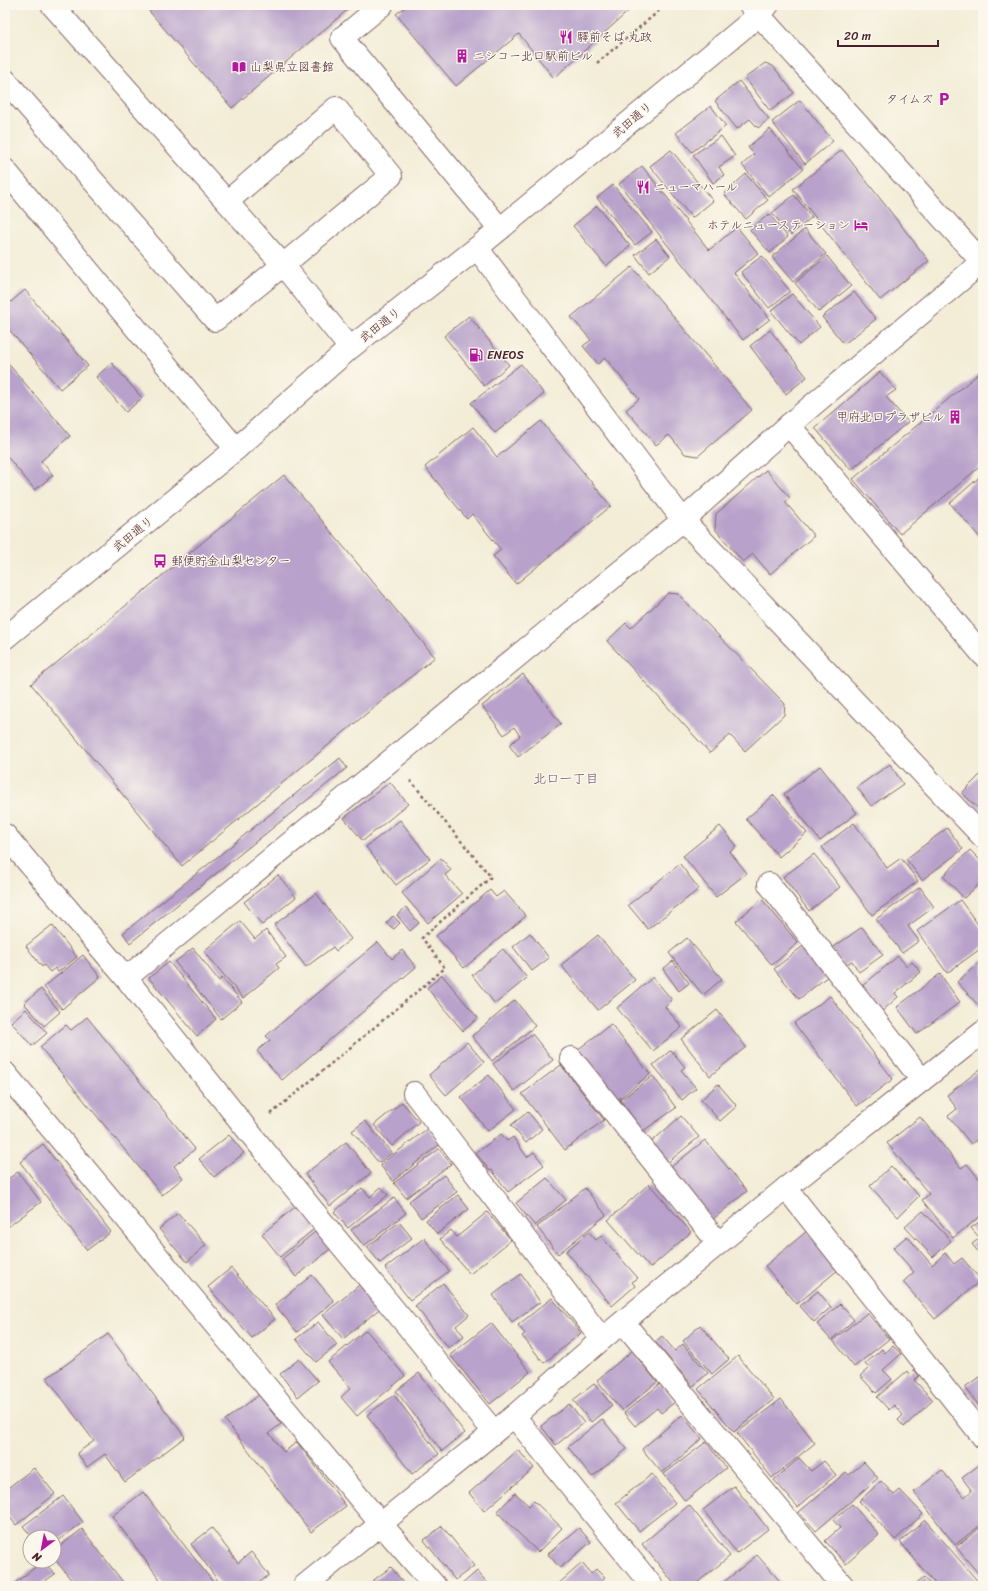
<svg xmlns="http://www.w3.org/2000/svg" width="988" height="1591" font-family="Sriracha,'Klee One',sans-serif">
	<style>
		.building { fill: #b8a1ca }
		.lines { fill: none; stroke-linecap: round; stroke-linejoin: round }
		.minor-casing { stroke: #856767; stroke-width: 24 }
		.major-casing { stroke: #856767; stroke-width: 24 }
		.path { stroke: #856767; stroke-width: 2.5; stroke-dasharray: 3 3; stroke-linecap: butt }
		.minor { stroke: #fff; stroke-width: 22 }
		.major { stroke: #fff; stroke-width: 22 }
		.labels { text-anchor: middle; stroke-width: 3; stroke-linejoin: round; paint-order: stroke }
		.poi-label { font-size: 12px; fill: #4a1f2b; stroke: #fbf7ec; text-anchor: start }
		.street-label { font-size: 12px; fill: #4a1f2b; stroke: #fbf7ec }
		.neighbourhood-label { font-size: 13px; fill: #704c63; stroke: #fbf7ec }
	</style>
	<rect width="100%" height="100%" fill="#fbf7ec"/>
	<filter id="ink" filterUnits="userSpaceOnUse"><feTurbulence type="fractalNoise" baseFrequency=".025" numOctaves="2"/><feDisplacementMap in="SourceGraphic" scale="8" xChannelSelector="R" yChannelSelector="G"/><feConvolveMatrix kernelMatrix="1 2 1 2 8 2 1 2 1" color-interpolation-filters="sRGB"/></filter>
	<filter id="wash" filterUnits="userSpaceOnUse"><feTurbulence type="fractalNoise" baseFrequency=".012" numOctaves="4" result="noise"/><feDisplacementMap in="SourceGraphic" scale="16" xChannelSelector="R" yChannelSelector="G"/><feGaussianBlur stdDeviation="0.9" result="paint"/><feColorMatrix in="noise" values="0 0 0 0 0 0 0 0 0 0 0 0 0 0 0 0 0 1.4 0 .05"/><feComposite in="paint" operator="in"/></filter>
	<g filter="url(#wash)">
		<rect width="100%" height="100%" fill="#f3edd7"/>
		<g id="blocks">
			<g class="building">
				<polygon points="144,5 353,5 232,108"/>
				<polygon points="408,5 632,5 632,8 554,78 519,34 456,86 396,14"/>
				<polygon points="765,63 773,66 794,93 770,111 745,78"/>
				<polygon points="739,81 769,119 758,128 750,119 737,129 715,101"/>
				<polygon points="800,100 833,141 805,164 772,122"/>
				<polygon points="711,106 726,126 692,152 676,133"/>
				<polygon points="770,129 803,169 769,197 742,165 754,154 748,147"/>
				<polygon points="721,136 735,156 719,167 724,175 713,183 693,155"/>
				<polygon points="671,150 713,201 692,218 650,166"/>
				<polygon points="842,150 929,261 880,300 793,189"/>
				<polygon points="642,166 709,250 737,227 758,253 734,273 770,319 743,340 619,184"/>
				<polygon points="746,174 768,200 746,219 724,194"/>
				<polygon points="613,185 652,232 635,245 597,198"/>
				<polygon points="794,195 812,217 791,235 772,213"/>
				<polygon points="597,206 630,246 606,266 573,226"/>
				<polygon points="769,214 788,237 770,253 750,230"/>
				<polygon points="805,229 826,254 793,282 772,257"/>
				<polygon points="656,239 670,256 649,273 635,255"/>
				<polygon points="762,256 790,291 769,308 741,272"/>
				<polygon points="827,256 851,286 819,312 795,283"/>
				<polygon points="632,267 752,410 698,456 685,454 669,435 656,445 626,410 639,399 605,358 598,364 583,346 591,340 571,317"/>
				<polygon points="25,290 88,366 60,389 5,325 5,307"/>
				<polygon points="854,292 876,319 844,344 822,317"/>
				<polygon points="792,294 820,327 799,345 771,311"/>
				<polygon points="469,316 509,365 484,386 444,336"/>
				<polygon points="770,330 807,377 786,394 750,346"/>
				<polygon points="5,360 70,436 41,461 53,475 35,490 5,454"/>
				<polygon points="112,363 142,398 126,412 96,377"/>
				<polygon points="521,364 544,394 495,433 471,403"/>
				<polygon points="983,370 983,464 900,534 853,479"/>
				<polygon points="880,372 896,390 886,397 908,422 851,470 815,428"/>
				<polygon points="541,421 611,506 516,584 493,556 501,550 472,514 467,519 425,467 473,427 497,457"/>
				<polygon points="766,470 790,498 785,502 814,536 770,574 753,554 743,562 715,529 716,514"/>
				<polygon points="983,474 983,541 950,503"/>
				<polygon points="284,475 435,657 182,866 31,684"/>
				<polygon points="668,593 678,594 785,704 784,715 745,751 730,735 710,753 607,641 626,623 631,628"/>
				<polygon points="523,674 561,724 518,757 509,745 520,736 514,727 504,735 482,706"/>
				<polygon points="340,758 347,768 130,943 123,933"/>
				<polygon points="890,764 903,784 871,806 857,787"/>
				<polygon points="820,766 857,813 820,841 784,794"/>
				<polygon points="983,772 983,813 962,793"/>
				<polygon points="390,782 408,804 363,841 344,818"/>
				<polygon points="774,795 807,833 779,857 746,819"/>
				<polygon points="400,820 430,859 396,885 366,847"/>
				<polygon points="854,823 887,868 901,858 918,881 872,915 822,847"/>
				<polygon points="720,826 737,846 730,852 747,873 716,897 683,856"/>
				<polygon points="947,828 963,849 922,880 906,859"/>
				<polygon points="970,850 983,863 983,886 980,883 964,898 943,876"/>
				<polygon points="814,854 840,887 809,911 783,877"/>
				<polygon points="441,858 451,870 445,875 462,894 428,923 402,893"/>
				<polygon points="680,864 699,889 648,929 628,905"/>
				<polygon points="278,875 296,897 262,925 244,902"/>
				<polygon points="920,887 934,907 908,926 919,941 902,953 876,919"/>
				<polygon points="490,890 496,897 504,891 526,916 464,968 436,936"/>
				<polygon points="316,893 351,939 336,951 333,947 306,967 274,925"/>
				<polygon points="762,899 798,943 772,965 736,921"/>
				<polygon points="960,900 983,931 983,947 947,973 917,931"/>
				<polygon points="406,907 419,923 410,931 397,915"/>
				<polygon points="393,916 400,923 394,929 386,923"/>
				<polygon points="240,921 255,939 266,930 286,957 276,964 279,968 243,998 204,951"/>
				<polygon points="52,925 77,957 58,972 55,968 50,972 44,965 42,967 26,946"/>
				<polygon points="862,927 883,955 859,972 852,961 844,966 831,949"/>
				<polygon points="530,933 549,958 532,971 513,947"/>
				<polygon points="598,935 635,980 598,1010 561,965"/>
				<polygon points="687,938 722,979 703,995 669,953"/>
				<polygon points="378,942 392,959 402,950 416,967 282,1080 257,1051 270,1040 266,1036"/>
				<polygon points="803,946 828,976 799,999 774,969"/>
				<polygon points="193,948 219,981 222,978 242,1002 221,1019 175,962"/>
				<polygon points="503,949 527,978 495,1004 472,975"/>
				<polygon points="83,955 100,977 62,1009 44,987"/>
				<polygon points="898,956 907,966 912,962 921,972 895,993 898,997 881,1012 861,987"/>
				<polygon points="983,959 983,1002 979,1006 957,982"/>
				<polygon points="673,961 689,983 679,991 663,969"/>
				<polygon points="169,962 216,1019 197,1036 149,978"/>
				<polygon points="940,974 960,1002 917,1034 897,1007"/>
				<polygon points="442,975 478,1018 463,1031 427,988"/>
				<polygon points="653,977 672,1000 665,1007 682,1027 653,1051 617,1008"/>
				<polygon points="41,989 60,1012 44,1026 24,1003"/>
				<polygon points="830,996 893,1079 857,1106 794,1023"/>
				<polygon points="515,1000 535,1026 492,1061 472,1036"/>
				<polygon points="26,1009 47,1033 32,1046 11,1022"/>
				<polygon points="717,1010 746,1047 710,1076 681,1039"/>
				<polygon points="87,1017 195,1149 174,1166 183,1178 162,1195 40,1047 66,1025 71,1030"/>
				<polygon points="611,1024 650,1074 615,1102 576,1051"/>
				<polygon points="532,1034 553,1060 514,1091 493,1064"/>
				<polygon points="467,1042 484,1062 446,1095 429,1075"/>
				<polygon points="671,1050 685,1067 681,1070 696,1088 682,1100 653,1065"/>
				<polygon points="561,1065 604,1120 565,1150 522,1094"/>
				<polygon points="983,1067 983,1145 978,1139 971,1144 948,1116 957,1109 947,1095"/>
				<polygon points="489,1075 516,1109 488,1131 461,1097"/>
				<polygon points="653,1076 676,1108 643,1131 620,1100"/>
				<polygon points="718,1084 737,1106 720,1121 701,1100"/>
				<polygon points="402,1102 419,1122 392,1146 374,1125"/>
				<polygon points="528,1112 542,1129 526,1143 511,1125"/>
				<polygon points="681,1116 699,1137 666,1164 649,1144"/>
				<polygon points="920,1117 961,1168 967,1164 983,1183 983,1214 953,1238 922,1200 929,1194 887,1143"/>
				<polygon points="365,1121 392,1153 379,1163 352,1131"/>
				<polygon points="428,1128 440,1144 393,1181 380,1165"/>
				<polygon points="501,1134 507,1141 513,1137 527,1157 534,1152 544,1165 508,1192 492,1170 490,1171 476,1153"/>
				<polygon points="229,1135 244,1153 214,1177 199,1159"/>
				<polygon points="705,1140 747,1191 712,1220 670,1168"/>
				<polygon points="346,1142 371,1173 330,1206 305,1174"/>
				<polygon points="43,1144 111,1232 87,1250 20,1162"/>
				<polygon points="439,1149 451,1164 406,1198 394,1183"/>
				<polygon points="891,1166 919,1196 898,1217 870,1186"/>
				<polygon points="18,1172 41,1202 5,1229 5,1181"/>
				<polygon points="444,1175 457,1192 421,1218 409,1201"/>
				<polygon points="547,1178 566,1200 535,1226 516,1203"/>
				<polygon points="649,1184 691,1232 650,1268 608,1220"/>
				<polygon points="381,1187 388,1195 348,1228 334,1212 362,1188 370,1197"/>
				<polygon points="585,1188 606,1215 558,1254 537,1227"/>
				<polygon points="458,1195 469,1209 437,1234 426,1220"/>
				<polygon points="394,1198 406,1213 364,1246 351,1230"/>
				<polygon points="300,1203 319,1225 280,1257 262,1234"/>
				<polygon points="923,1211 951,1241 933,1257 905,1227"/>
				<polygon points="487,1212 511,1240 470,1274 440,1239 451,1230 457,1237"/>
				<polygon points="178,1213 206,1245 187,1262 159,1229"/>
				<polygon points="983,1219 983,1258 972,1244 980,1238 971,1228"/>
				<polygon points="399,1222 412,1238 380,1263 367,1247"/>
				<polygon points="320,1228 335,1245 296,1277 282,1259"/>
				<polygon points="807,1231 839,1269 797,1304 765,1266"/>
				<polygon points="589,1232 596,1240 601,1236 638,1278 632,1282 635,1286 612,1306 566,1251"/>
				<polygon points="907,1236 932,1265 945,1253 954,1264 962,1258 981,1280 935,1319 903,1282 914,1272 893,1248"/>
				<polygon points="424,1238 449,1271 410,1300 385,1268"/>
				<polygon points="231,1268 275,1319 252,1338 208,1287"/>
				<polygon points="521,1274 540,1302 512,1322 493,1295"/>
				<polygon points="312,1275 334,1301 297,1332 275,1305"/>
				<polygon points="363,1282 383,1306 343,1339 323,1315"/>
				<polygon points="443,1283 469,1315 456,1326 464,1336 449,1348 415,1306"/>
				<polygon points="818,1291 831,1307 814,1322 800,1306"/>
				<polygon points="552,1298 581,1333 544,1363 522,1336 525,1334 518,1325"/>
				<polygon points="840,1304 854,1320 831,1340 817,1324"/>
				<polygon points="867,1313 889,1339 854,1367 833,1340"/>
				<polygon points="318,1322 337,1345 316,1362 296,1339"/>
				<polygon points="491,1323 530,1372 490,1404 450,1355"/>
				<polygon points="700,1325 729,1359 712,1374 683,1341"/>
				<polygon points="366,1330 405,1376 357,1416 341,1397 351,1388 328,1362"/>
				<polygon points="108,1334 185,1437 125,1482 105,1454 87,1467 77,1453 94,1441 47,1378"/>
				<polygon points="662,1336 675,1351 683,1344 708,1373 693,1386 655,1342"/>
				<polygon points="893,1346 901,1354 883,1370 892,1379 876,1393 860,1376 869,1368 865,1364 882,1349 885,1353"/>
				<polygon points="632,1351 657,1382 622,1411 597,1380"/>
				<polygon points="738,1356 774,1399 734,1432 698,1389"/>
				<polygon points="299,1359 318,1381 298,1397 280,1374"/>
				<polygon points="914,1369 919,1376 914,1380 933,1400 904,1427 898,1420 903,1415 894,1405 889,1410 877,1397 907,1371 909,1374"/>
				<polygon points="419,1373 465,1433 442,1451 396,1391"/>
				<polygon points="983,1374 983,1411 965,1387"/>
				<polygon points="594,1384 612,1405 591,1422 573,1400"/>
				<polygon points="660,1384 675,1402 661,1413 657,1408 635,1426 624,1413"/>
				<polygon points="259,1395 281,1424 269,1433 284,1452 297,1442 346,1506 311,1532 225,1420"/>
				<polygon points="394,1395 439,1454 412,1474 367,1415"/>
				<polygon points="781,1399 815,1443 772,1478 737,1433"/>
				<polygon points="569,1404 584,1423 556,1445 541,1426"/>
				<polygon points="682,1415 702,1439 662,1473 642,1449"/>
				<polygon points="602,1419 627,1449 592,1477 568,1447"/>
				<polygon points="706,1442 726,1468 685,1501 664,1474"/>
				<polygon points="518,1450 534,1468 484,1511 469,1493"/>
				<polygon points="799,1458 811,1471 824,1461 836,1475 798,1507 774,1480"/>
				<polygon points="864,1462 878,1478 816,1531 799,1512 846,1472 849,1475"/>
				<polygon points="979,1465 983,1470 983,1523 955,1545 914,1492 942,1470 964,1497 972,1491 962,1478"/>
				<polygon points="34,1468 55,1494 16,1525 5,1511 5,1490"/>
				<polygon points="652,1474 675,1503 639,1531 616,1503"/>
				<polygon points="881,1481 894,1495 900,1490 923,1514 895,1540 859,1501"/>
				<polygon points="734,1486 768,1529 737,1553 703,1510"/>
				<polygon points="143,1492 216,1586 165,1586 112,1516"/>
				<polygon points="515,1493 529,1506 534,1501 562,1528 538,1552 497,1512"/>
				<polygon points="63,1496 83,1522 54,1544 54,1537 32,1537 23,1526"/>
				<polygon points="852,1504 879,1535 846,1564 825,1541 840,1528 833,1520"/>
				<polygon points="689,1505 730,1556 693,1586 676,1586 642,1544"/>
				<polygon points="925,1520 982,1586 937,1586 900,1542"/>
				<polygon points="983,1525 983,1579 956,1547"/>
				<polygon points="442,1526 474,1566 455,1580 424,1540"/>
				<polygon points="212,1528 238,1563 251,1552 269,1575 255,1586 222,1586 191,1544"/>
				<polygon points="579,1528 591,1542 560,1568 548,1554"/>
				<polygon points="82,1529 126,1586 76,1586 54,1558 54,1551"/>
				<polygon points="757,1555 784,1586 719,1586"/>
				<polygon points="43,1561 55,1574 38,1586 11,1586"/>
				<polygon points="582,1563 591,1574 596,1569 605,1578 596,1586 556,1586"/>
				<polygon points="391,1567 406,1586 366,1586"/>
				<polygon points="477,1571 490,1586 460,1586"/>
				<polygon points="924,1577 932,1586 913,1586"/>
				<polygon points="822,1582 825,1586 818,1586"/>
			</g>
		</g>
	</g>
	<g filter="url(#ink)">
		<use href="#blocks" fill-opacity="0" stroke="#856767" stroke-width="1"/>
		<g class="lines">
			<g class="minor-casing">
				<g id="minor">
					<polyline points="52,5 283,265 391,176 336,108 228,201"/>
					<polyline points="382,5 342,38 500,229"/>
					<polyline points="768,5 759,15 983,263"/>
					<polyline points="5,80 215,320 283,265 350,348"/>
					<polyline points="5,170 236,449"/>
					<polyline points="477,248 683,520 983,837"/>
					<polyline points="789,425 983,655"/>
					<polyline points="5,835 126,978 249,1132 494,1432"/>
					<polyline points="769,884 922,1080"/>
					<polyline points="126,978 683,520 789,425 982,262"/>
					<polyline points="571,1058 718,1243"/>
					<polyline points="5,1073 381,1524 435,1586"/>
					<polyline points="414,1093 602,1339"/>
					<polyline points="786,1188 983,1437"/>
					<polyline points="623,1322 843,1586"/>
					<polyline points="514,1416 652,1586"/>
					<polyline points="304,1586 514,1416 602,1339 786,1188 983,1032"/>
				</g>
			</g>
			<g class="major-casing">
				<polyline id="major" points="5,638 236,449 350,348 477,248 759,15 750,5"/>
			</g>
			<g class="path">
				<polyline points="977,5 983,12"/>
				<polyline points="597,63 666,5"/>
				<polyline points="271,1114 445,968 422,938 491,877 410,780"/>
			</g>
			<use href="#minor" class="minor"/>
			<use href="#major" class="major"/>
		</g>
	</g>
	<defs>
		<g id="restaurant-bare" transform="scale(1.08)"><path d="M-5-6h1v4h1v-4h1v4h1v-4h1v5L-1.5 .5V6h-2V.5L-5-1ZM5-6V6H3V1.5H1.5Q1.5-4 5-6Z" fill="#b5179e" stroke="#fbf7ec" stroke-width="2.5" paint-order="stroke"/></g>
		<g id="building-bare" transform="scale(1.08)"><path d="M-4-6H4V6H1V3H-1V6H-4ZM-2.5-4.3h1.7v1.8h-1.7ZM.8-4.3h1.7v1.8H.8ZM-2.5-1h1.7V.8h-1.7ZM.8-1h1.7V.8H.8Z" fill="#b5179e" stroke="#fbf7ec" stroke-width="2.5" paint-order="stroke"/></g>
		<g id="library-bare" transform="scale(1.08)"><path d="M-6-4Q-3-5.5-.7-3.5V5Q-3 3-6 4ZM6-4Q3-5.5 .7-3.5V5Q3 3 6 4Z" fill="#b5179e" stroke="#fbf7ec" stroke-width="2.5" paint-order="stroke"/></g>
		<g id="parking-bare" transform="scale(1.08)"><path d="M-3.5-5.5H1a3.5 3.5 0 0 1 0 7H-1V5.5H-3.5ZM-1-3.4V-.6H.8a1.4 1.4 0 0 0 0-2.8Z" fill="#b5179e" stroke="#fbf7ec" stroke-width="2.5" paint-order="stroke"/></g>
		<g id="hotel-bare" transform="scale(1.08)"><path d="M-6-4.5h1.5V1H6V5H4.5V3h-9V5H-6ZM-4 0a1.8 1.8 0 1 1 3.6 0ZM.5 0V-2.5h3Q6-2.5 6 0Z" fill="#b5179e" stroke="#fbf7ec" stroke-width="2.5" paint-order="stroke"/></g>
		<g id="fuel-bare" transform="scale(1.08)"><path d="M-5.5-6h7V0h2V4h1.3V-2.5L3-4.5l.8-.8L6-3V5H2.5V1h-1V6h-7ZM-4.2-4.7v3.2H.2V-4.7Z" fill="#b5179e" stroke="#fbf7ec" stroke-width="2.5" paint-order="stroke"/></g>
		<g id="bus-bare" transform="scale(1.08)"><path d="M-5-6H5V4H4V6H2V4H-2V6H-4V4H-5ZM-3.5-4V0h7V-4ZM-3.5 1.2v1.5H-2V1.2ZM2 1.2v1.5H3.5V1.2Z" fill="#b5179e" stroke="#fbf7ec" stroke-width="2.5" paint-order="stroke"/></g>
	</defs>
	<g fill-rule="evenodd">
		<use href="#restaurant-bare" x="566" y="37"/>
		<use href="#building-bare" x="462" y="56"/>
		<use href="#library-bare" x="239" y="67"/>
		<use href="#parking-bare" x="944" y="99"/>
		<use href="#restaurant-bare" x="643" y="187"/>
		<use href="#hotel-bare" x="861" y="225"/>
		<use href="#fuel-bare" x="476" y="355"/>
		<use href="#building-bare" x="955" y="417"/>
		<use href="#bus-bare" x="160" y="561"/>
	</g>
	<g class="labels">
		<g class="poi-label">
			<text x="577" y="41">驛前そば 丸政</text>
			<text x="473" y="60">ニシコー北口駅前ビル</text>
			<text x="250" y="71">山梨県立図書館</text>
			<text x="933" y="103" text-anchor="end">タイムズ</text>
			<text x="654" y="191">ニューマハール</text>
			<text x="850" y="229" text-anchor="end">ホテルニューステーション</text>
			<text x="487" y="359">ENEOS</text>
			<text x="944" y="421" text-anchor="end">甲府北口プラザビル</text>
			<text x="171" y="565">郵便貯金山梨センター</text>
		</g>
		<g class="street-label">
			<text transform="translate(632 120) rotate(-40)" y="4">武田通り</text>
			<text transform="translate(380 325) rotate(-38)" y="4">武田通り</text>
			<text transform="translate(133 534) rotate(-39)" y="4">武田通り</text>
		</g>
		<g class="neighbourhood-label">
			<text x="566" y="783">北口一丁目</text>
		</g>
	</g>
	<rect width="988" height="1591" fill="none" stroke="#fbf7ec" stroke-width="20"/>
	<g transform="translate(42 1549) rotate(212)"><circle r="19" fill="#fbf7ec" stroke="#b4a19f"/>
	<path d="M0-3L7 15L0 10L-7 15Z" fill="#b5179e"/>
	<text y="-6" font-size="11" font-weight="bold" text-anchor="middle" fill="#4a1f2b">N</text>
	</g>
	<path d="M838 40v6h100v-6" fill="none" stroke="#4a1f2b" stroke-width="2"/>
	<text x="844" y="40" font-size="12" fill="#4a1f2b" stroke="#fbf7ec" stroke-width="3" paint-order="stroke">20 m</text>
</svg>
